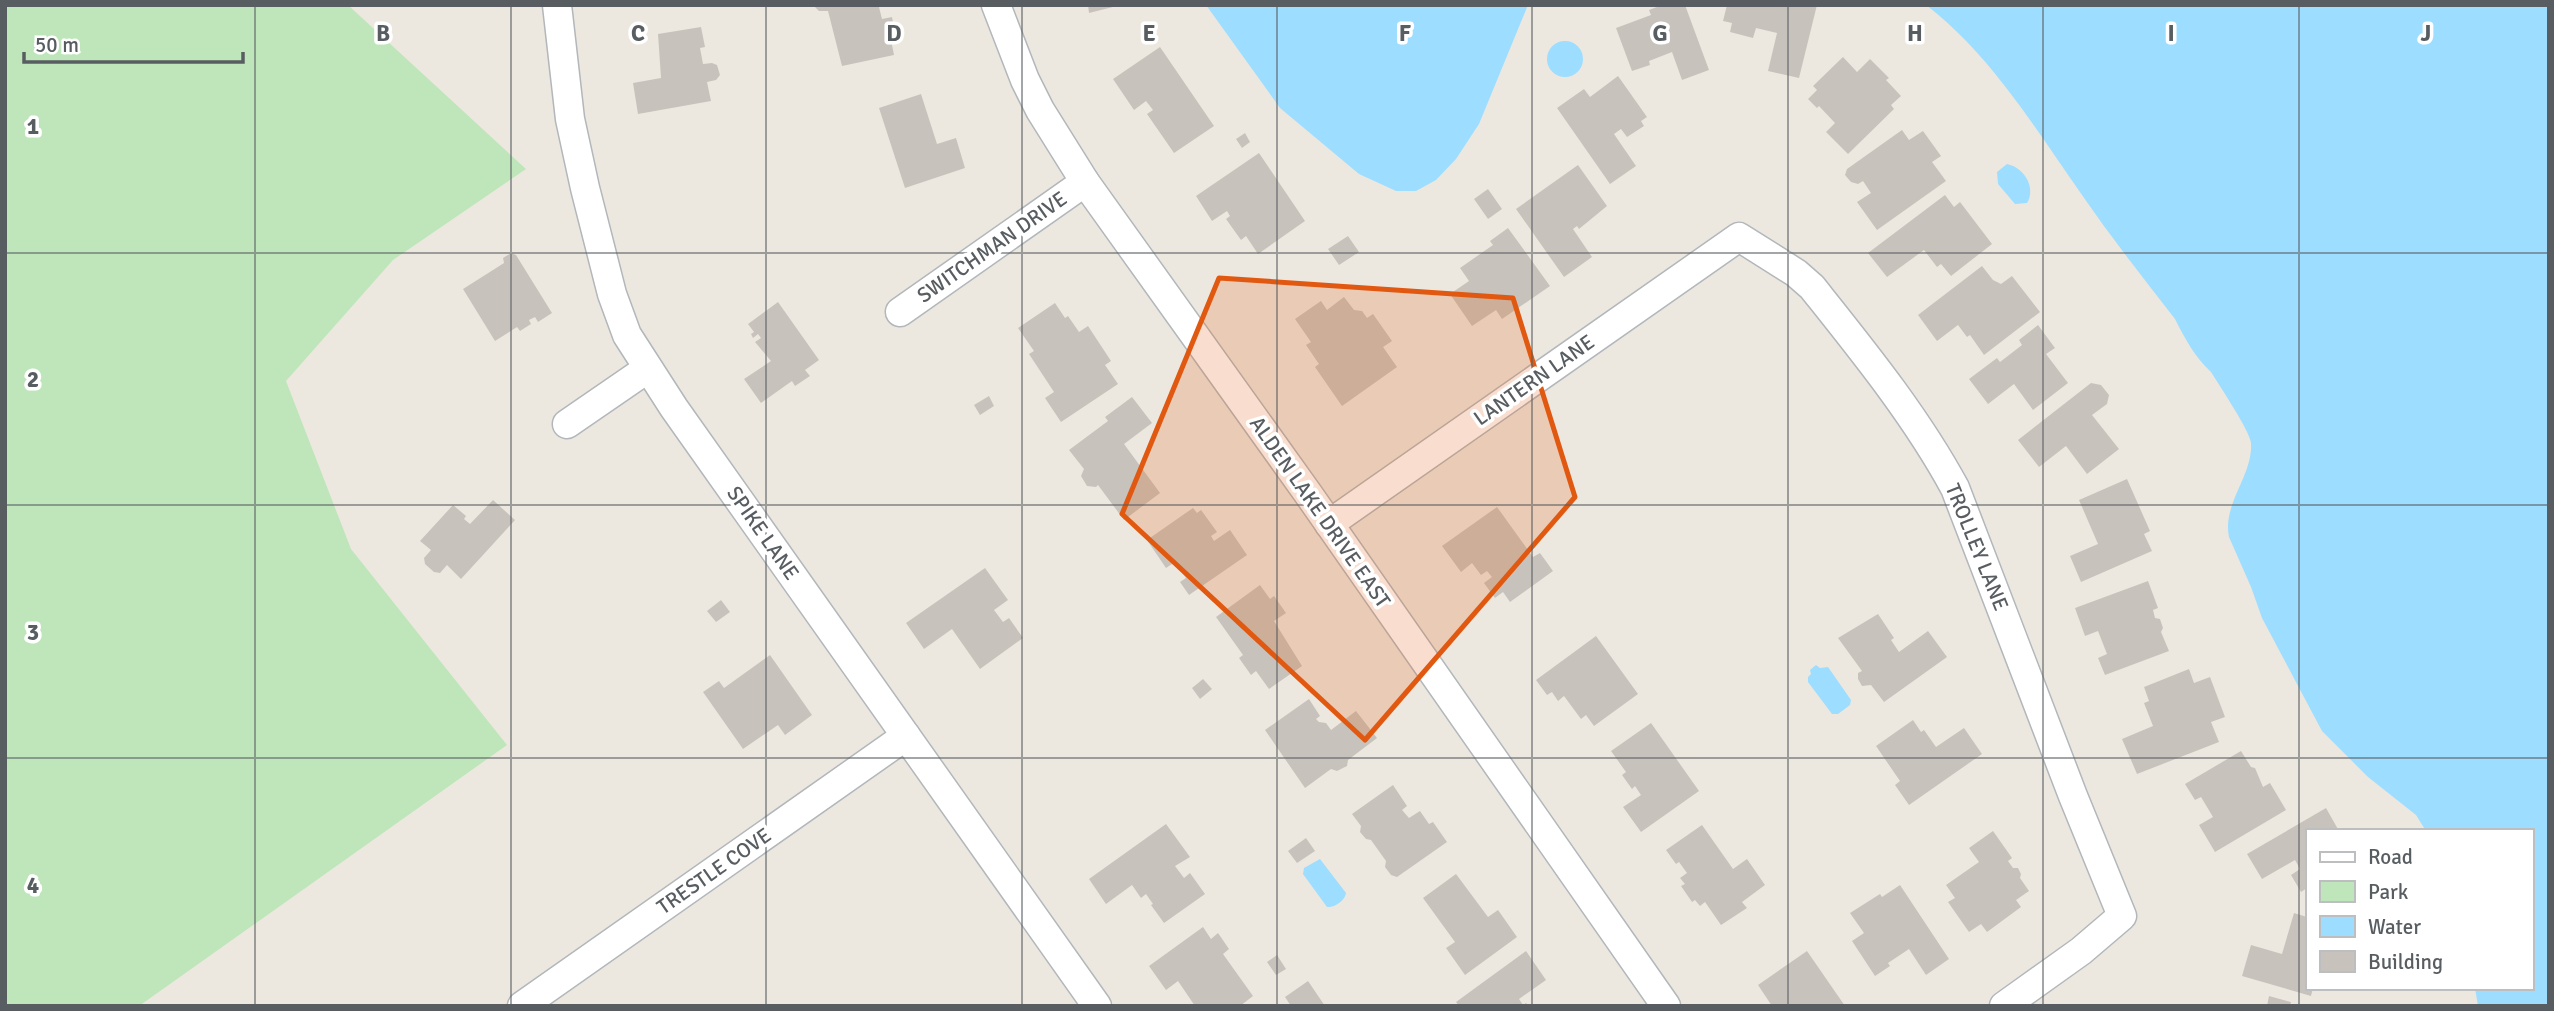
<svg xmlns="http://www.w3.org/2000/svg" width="2554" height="1011" font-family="Signika,sans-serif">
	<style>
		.green { fill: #bee6ba }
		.water { fill: #9dddff }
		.building { fill: #c7c3bc }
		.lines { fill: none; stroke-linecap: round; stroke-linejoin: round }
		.street-casing { stroke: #b2b7bb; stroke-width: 31 }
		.street { stroke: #fff; stroke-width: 28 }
		.marked { fill: #e15910; fill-opacity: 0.2; stroke: #e15910; stroke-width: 5; stroke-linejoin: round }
		.grid { fill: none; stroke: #585d61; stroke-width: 2; stroke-opacity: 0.55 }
		.labels { text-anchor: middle; stroke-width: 7; stroke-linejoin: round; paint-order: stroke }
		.street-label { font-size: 21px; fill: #585d61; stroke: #fff }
		.grid-label { font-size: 23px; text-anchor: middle; font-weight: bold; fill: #585d61; stroke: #fff; stroke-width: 7; stroke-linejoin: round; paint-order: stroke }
	</style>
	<rect width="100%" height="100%" fill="#ede8df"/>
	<polygon class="green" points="5,5 348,5 526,169 393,260 286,381 351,549 507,745 139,1006 5,1006"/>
	<g class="water">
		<polygon points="1206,5 1528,5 1479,124 1456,159 1436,180 1416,191 1396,191 1359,174 1280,108"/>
		<path d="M1926,5H2549V1006H2478L2475,988H2531V831H2426L2416,815L2368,777L2322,731L2262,618L2251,587L2229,537C2222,504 2253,476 2251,443C2250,431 2219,385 2211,372C2195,357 2185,339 2175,319C2143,278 2111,237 2082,195C2035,128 1991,55 1926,5Z"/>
		<circle cx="1565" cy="59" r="18"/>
		<path d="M2007,164C2025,168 2036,188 2027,203L2015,204L1998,184L1997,172Z"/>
		<polygon points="1816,665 1820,668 1828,667 1851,700 1850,705 1838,714 1832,714 1808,682 1808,677 1811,674 1810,670"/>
		<path d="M1320,859L1346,893C1345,901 1334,908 1327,907L1303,874L1304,868Z"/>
	</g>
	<g class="building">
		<polygon points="813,5 879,7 882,19 892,17 896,39 891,40 894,55 842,66 828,11 819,11"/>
		<polygon points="1088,5 1116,5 1117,6 1089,13"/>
		<polygon points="1662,5 1685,5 1709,70 1682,80 1672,52 1649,61 1650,65 1632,71 1616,28 1651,15 1649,10"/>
		<polygon points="1727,5 1817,5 1799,78 1768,71 1777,33 1756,28 1753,38 1730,32 1732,23 1723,21"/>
		<polygon points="701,27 705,47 700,48 703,64 712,63 717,65 720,75 716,80 707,82 711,101 638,114 633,83 661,78 658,34"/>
		<polygon points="1160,47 1214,126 1174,153 1147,114 1153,110 1146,101 1134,110 1113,79"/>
		<polygon points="1843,57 1857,72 1870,59 1889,78 1886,80 1901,96 1891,105 1894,109 1848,154 1826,132 1835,123 1819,106 1817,108 1808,99 1817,90 1813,86"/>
		<polygon points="1618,76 1647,117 1641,121 1644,126 1627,137 1621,129 1614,134 1636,166 1610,184 1557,108 1584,89 1590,97"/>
		<polygon points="921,94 937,144 956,138 965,168 905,188 879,108"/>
		<polygon points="1902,130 1909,140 1923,131 1941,156 1932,162 1946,181 1877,230 1857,202 1871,193 1863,181 1858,184 1851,182 1845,175 1847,169"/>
		<polygon points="1245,133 1250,142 1242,148 1236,139"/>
		<polygon points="1259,153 1305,221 1258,254 1246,236 1241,240 1226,219 1230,216 1227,211 1212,221 1196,196"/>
		<polygon points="1578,165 1607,206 1579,229 1577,226 1573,229 1592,257 1564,277 1516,209"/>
		<polygon points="1488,189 1502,209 1488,219 1474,199"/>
		<polygon points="1945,195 1954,207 1960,202 1992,244 1951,276 1941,264 1937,267 1924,250 1887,277 1868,253"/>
		<polygon points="1508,228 1550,286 1502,319 1496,310 1472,326 1450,294 1469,281 1460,268 1493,245 1490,241"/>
		<polygon points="1348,236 1359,252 1339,265 1328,249"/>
		<polygon points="511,253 516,255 552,313 538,322 535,317 529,320 531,324 520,331 517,327 495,341 463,289 504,263 503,258"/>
		<polygon points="1982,266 1993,280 2001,284 2012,276 2040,312 1984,355 1970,335 1967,337 1958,325 1937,341 1918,315"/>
		<polygon points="1344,297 1354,310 1362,311 1367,318 1373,314 1392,341 1383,347 1397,367 1342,406 1315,367 1319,364 1306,345 1311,342 1295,319 1321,301 1327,310"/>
		<polygon points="778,302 819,360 805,370 810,376 795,386 792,381 761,403 744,379 771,361 755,342 761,338 758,334 753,338 751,334 754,332 748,324"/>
		<polygon points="1055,303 1065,318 1068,316 1079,332 1088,326 1111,361 1105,365 1118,384 1061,422 1045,398 1054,392 1029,354 1034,351 1018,328"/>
		<polygon points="2038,325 2055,348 2046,354 2068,383 2033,410 2014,384 1988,404 1969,379 1997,358 2000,362 2022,345 2019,340"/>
		<polygon points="2091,383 2101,385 2109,395 2107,404 2092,415 2119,449 2087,474 2066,446 2039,467 2018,440"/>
		<polygon points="989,396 994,406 980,415 974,405"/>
		<polygon points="1132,397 1152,423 1124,444 1160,493 1124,520 1098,485 1096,487 1087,486 1081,476 1084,469 1069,450 1108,421 1105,417"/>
		<polygon points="2127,479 2150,531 2144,534 2152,551 2081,582 2070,556 2098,544 2079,500"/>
		<polygon points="493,500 515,520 461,579 447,565 440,573 434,572 425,564 424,558 431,550 420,541 453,505 466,516 464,519 470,524"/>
		<polygon points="1497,507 1533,557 1540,553 1553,571 1510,602 1503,592 1495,598 1484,583 1492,577 1487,571 1481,575 1472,563 1461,572 1442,546"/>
		<polygon points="1193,508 1197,513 1201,510 1217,532 1211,536 1214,541 1230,530 1247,555 1189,595 1180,582 1186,578 1175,562 1166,568 1147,540"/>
		<polygon points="985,568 1008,600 994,610 1003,622 1009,618 1023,638 980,669 952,629 924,649 906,623"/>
		<polygon points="2148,581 2158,608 2153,610 2155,618 2160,619 2163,628 2161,632 2169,651 2105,675 2098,658 2107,654 2098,631 2085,636 2075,608"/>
		<polygon points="1260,585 1270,599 1274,596 1286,613 1274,621 1302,666 1269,689 1256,671 1251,675 1239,658 1243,655 1216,617"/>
		<polygon points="721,600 730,612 716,622 707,611"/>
		<polygon points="1878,614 1894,638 1891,640 1899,652 1928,631 1947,657 1884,702 1871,685 1862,686 1858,679 1858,673 1862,671 1838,638"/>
		<polygon points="1596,636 1638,694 1594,726 1586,715 1581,719 1564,696 1558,701 1552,692 1547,695 1536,680"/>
		<polygon points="770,655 812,715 785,735 778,725 743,749 703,692 719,681 724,688"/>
		<polygon points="2189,669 2194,683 2210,677 2225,717 2211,722 2219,742 2137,774 2122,739 2153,726 2144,703 2149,701 2144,687"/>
		<polygon points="1203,679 1212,689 1200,699 1192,688"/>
		<polygon points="1309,699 1320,716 1316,719 1319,722 1326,723 1331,730 1356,711 1377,738 1348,760 1347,766 1337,771 1331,769 1305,788 1265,730"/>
		<polygon points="1913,720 1921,732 1924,730 1936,747 1964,728 1982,754 1909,805 1895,785 1900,781 1876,746"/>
		<polygon points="1651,723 1699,791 1641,832 1623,807 1641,795 1635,786 1632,789 1622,775 1626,772 1611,751"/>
		<polygon points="2241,751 2251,767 2255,768 2263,787 2270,783 2286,810 2215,852 2199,825 2213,817 2201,797 2195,800 2185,784"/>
		<polygon points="1393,785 1407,806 1402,810 1409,818 1420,811 1429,824 1433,822 1447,842 1397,877 1391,875 1385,867 1386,861 1371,840 1366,839 1360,832 1361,826 1352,814"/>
		<polygon points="2326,808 2339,831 2307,831 2307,888 2301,892 2291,875 2300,869 2295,860 2262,879 2247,854"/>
		<polygon points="1166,824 1190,857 1175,866 1184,878 1190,873 1205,894 1164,923 1151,905 1153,904 1146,894 1141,898 1132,885 1106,904 1089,879"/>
		<polygon points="1702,825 1733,869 1747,859 1765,885 1742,902 1747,908 1721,925 1705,902 1700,906 1695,900 1692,902 1681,886 1685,884 1680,878 1687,873 1679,862 1676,864 1666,850"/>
		<polygon points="1993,831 2012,858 2008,861 2013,868 2018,868 2021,874 2020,878 2029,891 2016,900 2021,907 1987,932 1981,924 1969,932 1948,902 1955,898 1946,885 1979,862 1969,848"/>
		<polygon points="1306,838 1315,851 1297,863 1288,851"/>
		<polygon points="1456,874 1488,917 1498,910 1517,937 1465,975 1446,948 1455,942 1423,898"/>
		<polygon points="1900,885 1949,959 1926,975 1909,949 1888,963 1890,966 1875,976 1852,941 1864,933 1850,913 1880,894 1882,897"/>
		<polygon points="2294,913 2307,917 2307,988 2313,988 2311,996 2242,976 2251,945 2282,954"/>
		<polygon points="1203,927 1211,939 1218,933 1229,949 1223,954 1253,996 1240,1006 1195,1006 1178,981 1166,990 1149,966"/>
		<polygon points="1526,951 1546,980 1519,999 1523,1005 1526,1003 1528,1006 1459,1006 1456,1002"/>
		<polygon points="1807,951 1845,1006 1772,1006 1758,985"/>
		<polygon points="1277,955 1286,969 1276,975 1267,962"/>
		<polygon points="1308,981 1325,1006 1291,1006 1285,997"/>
		<polygon points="2269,996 2291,1002 2290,1006 2267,1006"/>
	</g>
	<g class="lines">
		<g class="street-casing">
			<g id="street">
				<polyline points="557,5 570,119 585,188 612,294 627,335 674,408 1097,1006"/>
				<polyline points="996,5 1025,80 1040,110 1085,182 1309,495 1666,1006"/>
				<polyline points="900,312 1085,182"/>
				<polyline points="567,424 647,369"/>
				<path d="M1329,524L1739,237L1796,273L1812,287C1863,351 1916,416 1955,488L2073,796L2122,916L2081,951L2004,1006"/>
				<polyline points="522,1006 906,736"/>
			</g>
		</g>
		<use href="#street" class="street"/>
	</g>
	<path class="marked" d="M1219,278L1513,298L1575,497L1365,740L1122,514Z"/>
	<path class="grid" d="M255,5V1006M511,5V1006M766,5V1006M1022,5V1006M1277,5V1006M1532,5V1006M1788,5V1006M2043,5V1006M2299,5V1006M5,253H2549M5,505H2549M5,758H2549"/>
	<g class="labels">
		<g class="street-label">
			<text transform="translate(992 247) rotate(-35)" y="7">SWITCHMAN DRIVE</text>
			<text transform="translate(1534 380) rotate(-35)" y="7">LANTERN LANE</text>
			<text transform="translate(1320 512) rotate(55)" y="7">ALDEN LAKE DRIVE EAST</text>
			<text transform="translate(763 533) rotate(55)" y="7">SPIKE LANE</text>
			<text transform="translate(1977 547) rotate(68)" y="7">TROLLEY LANE</text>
			<text transform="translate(714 871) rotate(-35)" y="7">TRESTLE COVE</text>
		</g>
	</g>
	<g class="grid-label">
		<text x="383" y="41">B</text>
		<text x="638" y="41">C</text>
		<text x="894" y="41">D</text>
		<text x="1149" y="41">E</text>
		<text x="1405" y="41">F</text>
		<text x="1660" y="41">G</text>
		<text x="1915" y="41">H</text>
		<text x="2171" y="41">I</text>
		<text x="2426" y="41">J</text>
		<text x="33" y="134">1</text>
		<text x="33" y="387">2</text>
		<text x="33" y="640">3</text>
		<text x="33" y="893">4</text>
	</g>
	<rect width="2554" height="1011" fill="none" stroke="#585d61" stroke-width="14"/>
	<rect x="2306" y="829" width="228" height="161" fill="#ffffff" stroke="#bcbec0" stroke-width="2"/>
	<rect x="2320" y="852" width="35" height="10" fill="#ffffff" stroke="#bcbec0" stroke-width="2"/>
	<text x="2368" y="864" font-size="21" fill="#585d61">Road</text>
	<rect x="2320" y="881" width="35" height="21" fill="#bee6ba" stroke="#bcbec0" stroke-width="2"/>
	<text x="2368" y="899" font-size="21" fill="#585d61">Park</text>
	<rect x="2320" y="916" width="35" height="21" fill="#9dddff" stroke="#bcbec0" stroke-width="2"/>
	<text x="2368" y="934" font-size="21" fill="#585d61">Water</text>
	<rect x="2320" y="951" width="35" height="21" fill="#c7c3bc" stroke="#bcbec0" stroke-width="2"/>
	<text x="2368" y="969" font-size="21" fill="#585d61">Building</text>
	<path d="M24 52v10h219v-10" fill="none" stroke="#585d61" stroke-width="3.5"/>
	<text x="35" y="52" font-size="21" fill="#585d61" stroke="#ffffff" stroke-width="5" paint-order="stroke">50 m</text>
</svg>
